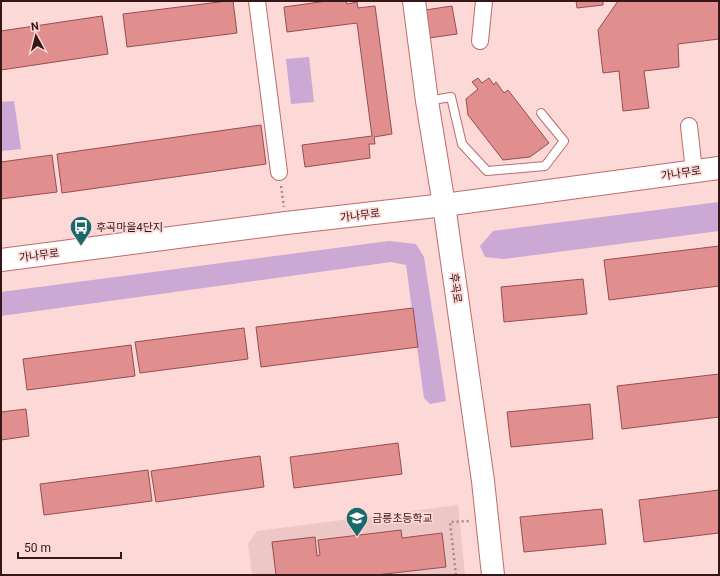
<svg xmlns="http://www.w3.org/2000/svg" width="720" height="576" font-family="Roboto,'Noto Sans KR',sans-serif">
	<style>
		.built { fill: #edc7c6 }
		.green { fill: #cca8d4 }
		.building { fill: #e18e8f; stroke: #984d4e }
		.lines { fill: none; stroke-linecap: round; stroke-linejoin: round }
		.lane-casing { stroke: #bb6c6d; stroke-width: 10 }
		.street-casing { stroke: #bb6c6d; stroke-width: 18 }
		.secondary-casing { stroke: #bb6c6d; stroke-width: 24 }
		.path { stroke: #ab8888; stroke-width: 2.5; stroke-dasharray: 2 3; stroke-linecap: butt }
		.lane { stroke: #fff; stroke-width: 8 }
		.street { stroke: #fff; stroke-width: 16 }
		.secondary { stroke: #fff; stroke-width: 22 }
		.labels { text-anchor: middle; stroke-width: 3.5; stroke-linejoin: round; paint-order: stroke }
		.street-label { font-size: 11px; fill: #361617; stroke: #fcd8d7 }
		.poi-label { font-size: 11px; fill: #361617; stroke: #fcd8d7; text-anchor: start }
	</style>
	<rect width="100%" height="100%" fill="#fcd8d7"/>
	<polygon class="built" points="458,505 465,575 252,575 248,544 257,531"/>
	<g class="green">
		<polygon points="309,57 314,102 291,104 286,59"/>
		<polygon points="14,101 21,149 1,151 1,102"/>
		<polygon points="719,202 719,231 504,259 485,257 480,246 493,231"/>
		<polygon points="389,241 416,244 424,257 446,401 430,404 424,398 406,265 391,262 1,316 1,292"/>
	</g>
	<g class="building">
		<polygon points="227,1 233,1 237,33 127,47 123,14"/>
		<polygon points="327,1 346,1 347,4 357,2 358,8 375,6 392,134 374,137 375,144 369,144 370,158 305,167 302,145 372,136 357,23 287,32 284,7"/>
		<polygon points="576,1 603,1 603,5 577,8"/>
		<polygon points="618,1 719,1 719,39 678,44 679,67 644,71 649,108 623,111 619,71 603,73 598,30"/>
		<polygon points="452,6 457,34 429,38 425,10"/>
		<polygon points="102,16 108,54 1,70 1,31"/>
		<polygon points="478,78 482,83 489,78 494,85 496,82 504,93 508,90 549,143 530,157 503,160 468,115 466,99 478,89 472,82"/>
		<polygon points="261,125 266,164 62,193 57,154"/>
		<polygon points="52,155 57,192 1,199 1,162"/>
		<polygon points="719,246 719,286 609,300 604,260"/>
		<polygon points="583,279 587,314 504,322 501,287"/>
		<polygon points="413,308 418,347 261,367 256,327"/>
		<polygon points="244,328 248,359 140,373 135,342"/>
		<polygon points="131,345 135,376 27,390 23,359"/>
		<polygon points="719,374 719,417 622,429 617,386"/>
		<polygon points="590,404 593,439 511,447 507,412"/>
		<polygon points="26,409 29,436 1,440 1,412"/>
		<polygon points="398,443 402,474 294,488 290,457"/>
		<polygon points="260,456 264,487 156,502 151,471"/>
		<polygon points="148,470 152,501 44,515 40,484"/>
		<polygon points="719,490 719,533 644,542 639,500"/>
		<polygon points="602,509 606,544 524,552 520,517"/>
		<polygon points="401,530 402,538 442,533 446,567 376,575 276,575 272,542 315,537 317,556 320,555 318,540"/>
	</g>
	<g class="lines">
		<g class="lane-casing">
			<polyline id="lane" points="427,101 451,97 462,144 487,171 545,166 564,141 541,113"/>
		</g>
		<g class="street-casing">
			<g id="street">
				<polyline points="257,1 279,172"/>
				<polyline points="480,41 484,1"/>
				<polyline points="689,126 694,171"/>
			</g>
		</g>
		<g class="secondary-casing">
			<g id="secondary">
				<polyline points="414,1 427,101 444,205 483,481 493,575"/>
				<polyline points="1,260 286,223 444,205 719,168"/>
			</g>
		</g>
		<g class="path">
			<polyline points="281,186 284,207"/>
			<polyline points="456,575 450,522 471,521"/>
		</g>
		<use href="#lane" class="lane"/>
		<use href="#street" class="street"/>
		<use href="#secondary" class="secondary"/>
	</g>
	<defs>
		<g id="bus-pin" transform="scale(1.15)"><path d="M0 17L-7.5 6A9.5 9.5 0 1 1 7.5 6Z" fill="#1b686c" stroke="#fcd8d7"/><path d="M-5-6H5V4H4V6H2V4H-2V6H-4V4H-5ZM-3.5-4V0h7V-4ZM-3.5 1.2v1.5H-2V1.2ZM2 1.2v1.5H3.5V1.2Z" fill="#fff"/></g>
		<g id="school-pin" transform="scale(1.15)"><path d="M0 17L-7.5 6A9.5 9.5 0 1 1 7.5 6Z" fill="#1b686c" stroke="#fcd8d7"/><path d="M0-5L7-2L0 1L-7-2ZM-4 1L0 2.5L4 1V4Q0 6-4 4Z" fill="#fff"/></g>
	</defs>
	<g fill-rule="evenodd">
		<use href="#bus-pin" x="81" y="227"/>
		<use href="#school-pin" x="357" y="518"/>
	</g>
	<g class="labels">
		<g class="street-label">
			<text transform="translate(681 173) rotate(-8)" y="4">가나무로</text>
			<text transform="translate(360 215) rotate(-7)" y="4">가나무로</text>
			<text transform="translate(39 255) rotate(-7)" y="4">가나무로</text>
			<text transform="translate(456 288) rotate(82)" y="4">후곡로</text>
		</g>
		<g class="poi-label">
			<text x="96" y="231">후곡마을4단지</text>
			<text x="372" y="522">금릉초등학교</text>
		</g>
	</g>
	<rect width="720" height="576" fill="none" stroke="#361617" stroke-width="4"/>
	<g transform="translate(36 36) rotate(353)" stroke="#fcd8d7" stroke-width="3" paint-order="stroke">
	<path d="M0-3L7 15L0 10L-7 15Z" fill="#361617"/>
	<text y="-6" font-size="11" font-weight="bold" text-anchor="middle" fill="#361617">N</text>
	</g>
	<path d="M18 552v6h103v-6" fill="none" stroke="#361617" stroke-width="2"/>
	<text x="24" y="552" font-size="12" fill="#361617" stroke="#fcd8d7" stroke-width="3" paint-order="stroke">50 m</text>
</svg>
